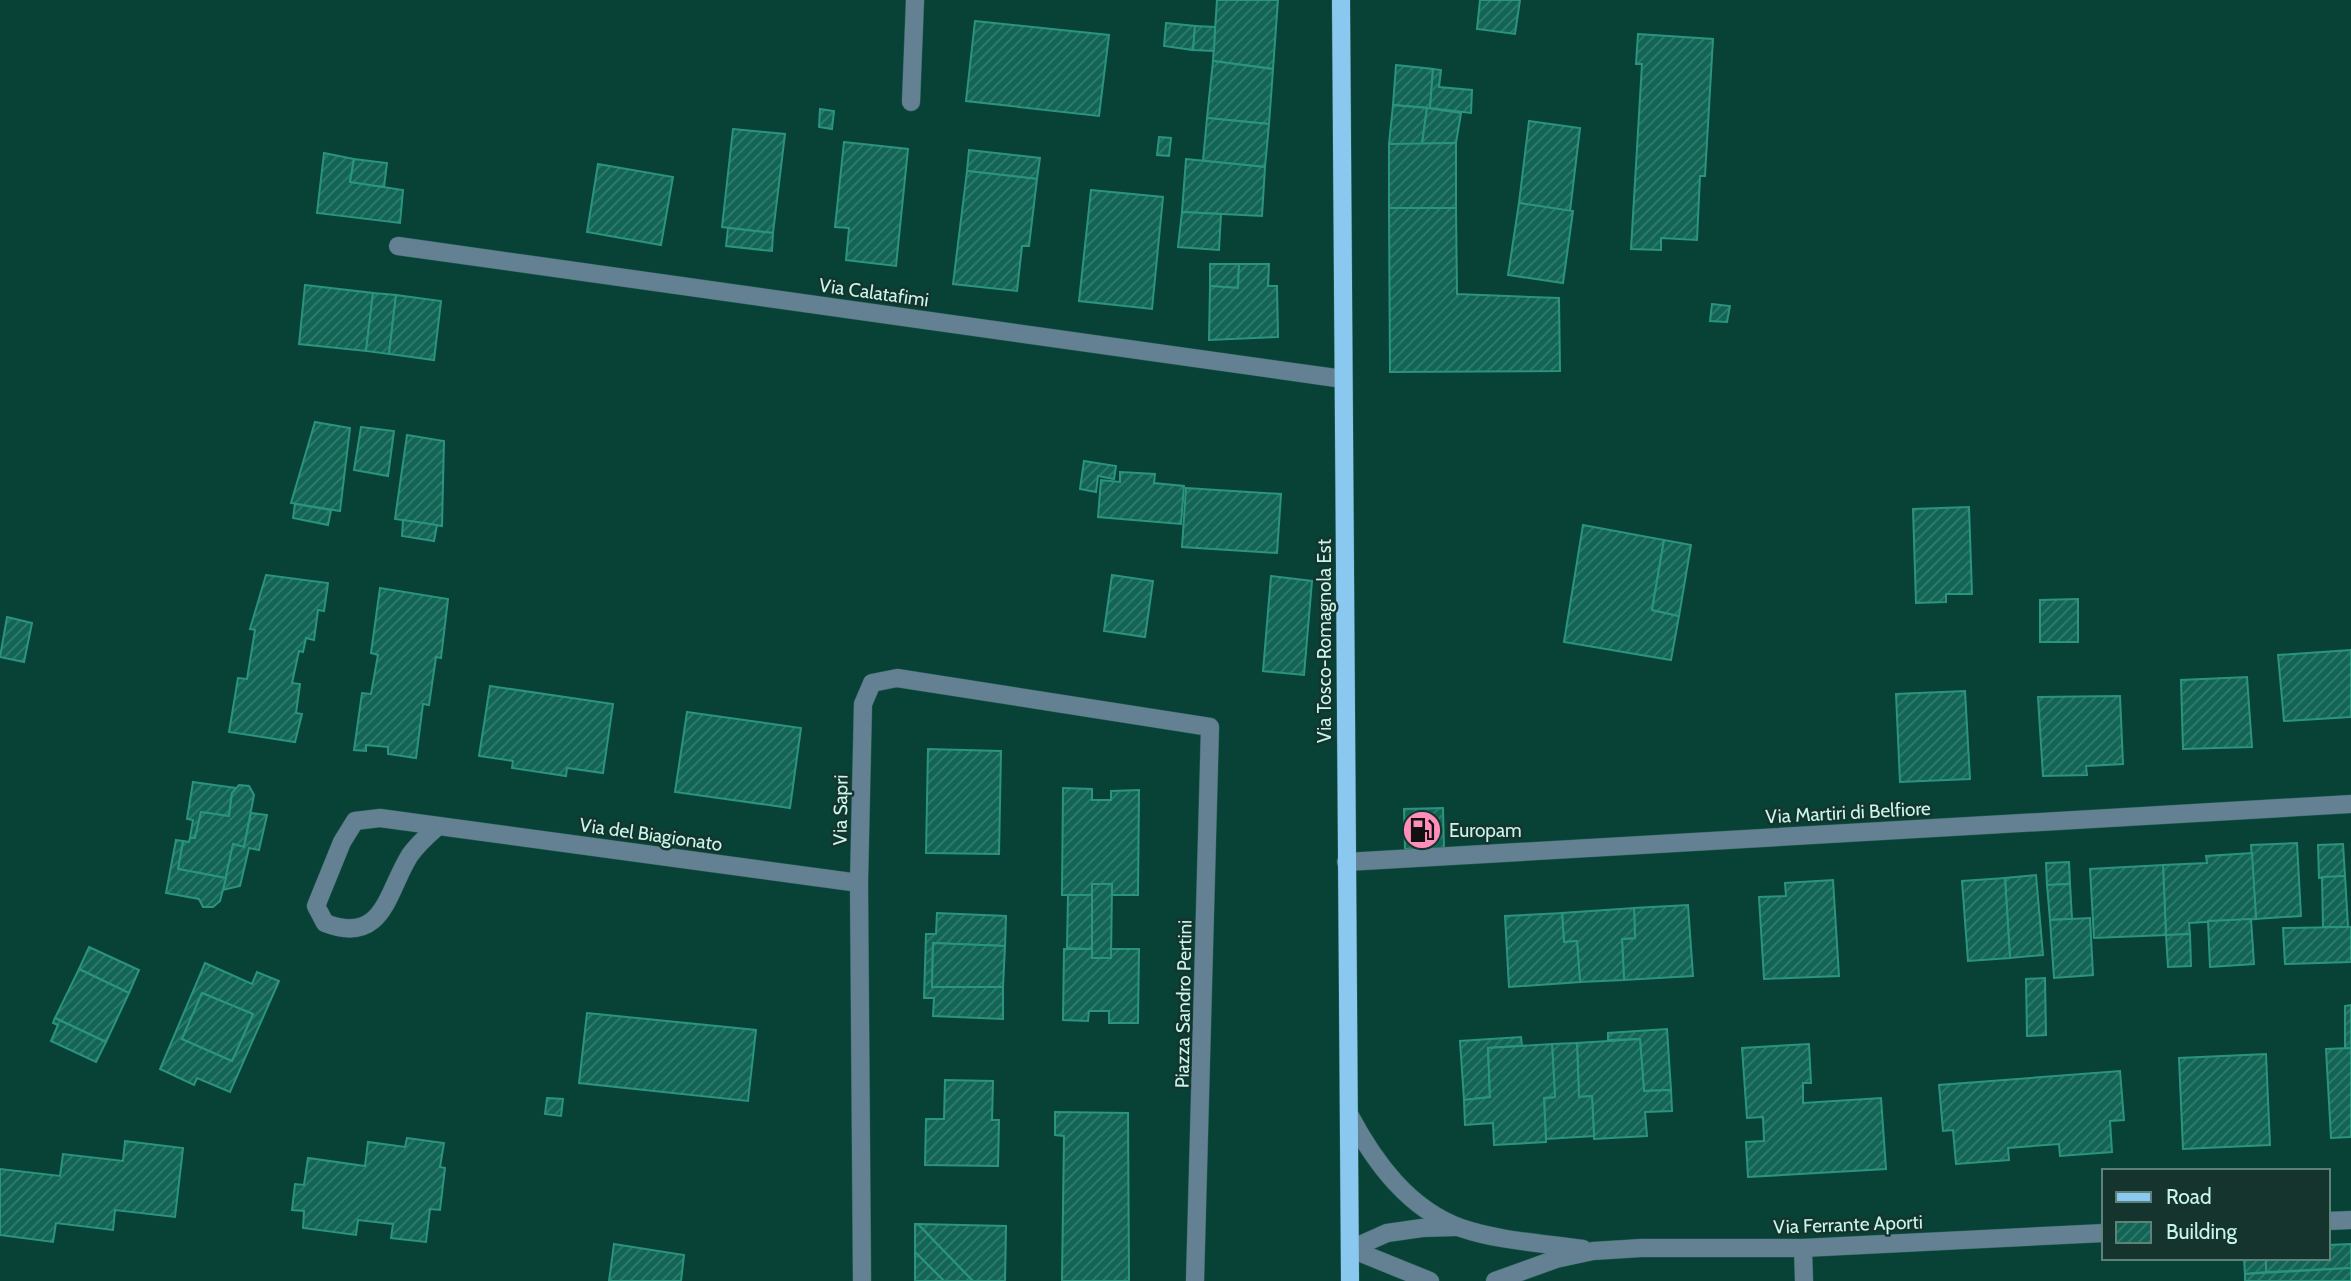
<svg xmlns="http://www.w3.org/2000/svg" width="2351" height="1281" font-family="Cabin,sans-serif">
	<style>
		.building { fill: url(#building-hatch); stroke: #2b947f; stroke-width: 2; fill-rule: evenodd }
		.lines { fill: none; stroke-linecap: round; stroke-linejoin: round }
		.minor-casing { stroke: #275f54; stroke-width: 19 }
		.major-casing { stroke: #275f54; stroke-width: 19 }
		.minor { stroke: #638193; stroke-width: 18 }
		.major { stroke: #8ac8ef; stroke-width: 18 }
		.labels { text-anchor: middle; stroke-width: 5; stroke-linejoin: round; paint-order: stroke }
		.street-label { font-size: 19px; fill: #c9f6ea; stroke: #15342d }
		.poi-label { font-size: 19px; fill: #c9f6ea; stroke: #15342d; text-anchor: start }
	</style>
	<defs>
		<pattern id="building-hatch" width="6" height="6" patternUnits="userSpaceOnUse" patternTransform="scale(1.75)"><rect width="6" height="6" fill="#126555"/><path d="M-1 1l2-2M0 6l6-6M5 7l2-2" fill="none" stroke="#337c6e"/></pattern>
	</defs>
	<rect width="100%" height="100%" fill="#084237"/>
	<g class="building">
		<polygon points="1217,0 1278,0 1273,69 1213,61"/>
		<polygon points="1480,0 1520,0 1515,34 1477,29"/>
		<polygon points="975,21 1109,35 1099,116 966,101"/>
		<polygon points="1166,23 1195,26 1193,50 1164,46"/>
		<polygon points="1195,26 1215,27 1214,51 1193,50"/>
		<polygon points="1638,34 1713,39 1705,176 1700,176 1697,240 1661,238 1661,250 1631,249 1642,64 1636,64"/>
		<polygon points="1213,61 1273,69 1269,124 1207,118"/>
		<polygon points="1396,65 1433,69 1430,108 1393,105"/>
		<polygon points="1433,69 1441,70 1439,87 1472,90 1471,113 1430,108"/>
		<polygon points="1393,105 1427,108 1422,144 1389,144"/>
		<polygon points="1427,108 1461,113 1456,143 1422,144"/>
		<polygon points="820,109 834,111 832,129 819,127"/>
		<polygon points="1207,118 1269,124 1265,167 1203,161"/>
		<polygon points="1529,121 1580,128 1570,211 1519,203"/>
		<polygon points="733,129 785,134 773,233 722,227"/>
		<polygon points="1159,137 1171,138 1169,156 1157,155"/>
		<polygon points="844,142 908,149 896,266 846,260 849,228 835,227"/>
		<polygon points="1456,143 1456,208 1389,208 1389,144"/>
		<polygon points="969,150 1040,158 1037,179 967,171"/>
		<polygon points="324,153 354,159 350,182 403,190 400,223 317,213"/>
		<polygon points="354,159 387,163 384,187 350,182"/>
		<polygon points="1186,159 1265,167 1262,216 1182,212"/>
		<polygon points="598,164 673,177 661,245 587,232"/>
		<polygon points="967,171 1037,179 1029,246 1022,246 1017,291 953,284"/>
		<polygon points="1091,190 1163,197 1152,309 1079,301"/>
		<polygon points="1519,203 1573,211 1563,283 1508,275"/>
		<polygon points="1389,208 1456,208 1457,294 1559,298 1560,371 1390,372"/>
		<polygon points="1182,212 1221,214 1219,250 1178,247"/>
		<polygon points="728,228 773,233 772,251 726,246"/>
		<polygon points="1210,264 1239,264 1238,288 1210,286"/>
		<polygon points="1239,264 1269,264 1268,286 1277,286 1278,337 1209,340 1210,286 1238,288"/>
		<polygon points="305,285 373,293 366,351 299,344"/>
		<polygon points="373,293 396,295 389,354 366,351"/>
		<polygon points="396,295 441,301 434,360 389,354"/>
		<polygon points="1712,304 1730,306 1727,322 1710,321"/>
		<polygon points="315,422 350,428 340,511 291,503"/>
		<polygon points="361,427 394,431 388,476 354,470"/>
		<polygon points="407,435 444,441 442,526 395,519"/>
		<polygon points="1084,461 1116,466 1114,479 1098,476 1096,492 1080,489"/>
		<polygon points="1120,472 1155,474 1154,483 1184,486 1181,524 1098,517 1101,480 1120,482"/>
		<polygon points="1186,488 1281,494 1277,553 1182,547"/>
		<polygon points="295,504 331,510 328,525 293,518"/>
		<polygon points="1969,507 1972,594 1946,594 1946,602 1916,603 1913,509"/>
		<polygon points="403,520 437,525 434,541 402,536"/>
		<polygon points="1583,525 1664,540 1652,610 1679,616 1671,660 1564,642"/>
		<polygon points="1664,540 1691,545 1679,616 1652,610"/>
		<polygon points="266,575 328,583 324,611 318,610 314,640 306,638 303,652 299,651 292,683 300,684 296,713 302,714 295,742 229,732 238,678 247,679 255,630 250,629"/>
		<polygon points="1112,575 1153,581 1145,637 1104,631"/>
		<polygon points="1271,576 1312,581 1304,675 1263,671"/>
		<polygon points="380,588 448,599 441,658 436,657 429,705 423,704 416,758 388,754 388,747 366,745 366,751 354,750 362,693 371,694 378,655 371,653"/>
		<polygon points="2078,599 2078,642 2040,642 2040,600"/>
		<polygon points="7,617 32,623 24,662 0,657"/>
		<polygon points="2351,650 2351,717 2284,721 2278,655"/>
		<polygon points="2247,677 2252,747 2183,749 2181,680"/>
		<polygon points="490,686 613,704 603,773 567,768 566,776 512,768 513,761 479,756"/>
		<polygon points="1965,691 1970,779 1900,782 1896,694"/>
		<polygon points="2120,696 2123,764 2086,766 2087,775 2043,776 2038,697"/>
		<polygon points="687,712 801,728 790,808 675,792"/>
		<polygon points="928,749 1001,751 999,854 926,853"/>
		<polygon points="193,782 236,788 232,793 229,816 201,812 195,838 190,838 193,820 187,819"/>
		<polygon points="239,785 249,786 254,795 244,847 233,844 226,878 178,869 183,841 189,842 190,838 195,838 201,812 229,816 232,793"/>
		<polygon points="1063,788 1092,789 1092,800 1111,800 1111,791 1139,790 1138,895 1112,895 1112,884 1092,884 1092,895 1062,895"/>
		<polygon points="1443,808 1444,848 1405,849 1404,809"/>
		<polygon points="251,813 267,815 259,850 249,848 240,886 223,890 233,844 244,847"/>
		<polygon points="176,840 183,841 178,869 226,878 220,901 213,907 203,907 199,899 166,893"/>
		<polygon points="2297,843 2301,916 2256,919 2251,845"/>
		<polygon points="2343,844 2345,876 2319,878 2318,845"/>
		<polygon points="2252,853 2256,919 2189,923 2190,934 2166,935 2163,865 2207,863 2206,856"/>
		<polygon points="2069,862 2070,884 2047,885 2046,863"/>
		<polygon points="2163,865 2166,935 2094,938 2090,869"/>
		<polygon points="2036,875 2043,955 2010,958 2005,878"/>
		<polygon points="2345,876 2348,927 2323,927 2322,877"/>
		<polygon points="2005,878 2010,958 1968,961 1962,881"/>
		<polygon points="1833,880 1839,976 1764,979 1759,897 1786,896 1785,883"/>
		<polygon points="1092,884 1112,884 1111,958 1092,958"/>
		<polygon points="2070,884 2072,919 2050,920 2047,885"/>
		<polygon points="1068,895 1092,895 1092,949 1067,948"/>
		<polygon points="1688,905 1693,976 1624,980 1622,939 1635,938 1634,908"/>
		<polygon points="1634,908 1635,938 1622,939 1624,980 1580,982 1577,941 1564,942 1562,913"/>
		<polygon points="937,913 1006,916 1005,946 933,943 932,987 1003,987 1003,1019 933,1016 934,998 924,998 926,934 936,934"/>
		<polygon points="1562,913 1564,942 1577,941 1580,982 1509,987 1505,916"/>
		<polygon points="2090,918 2093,975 2054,978 2050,920"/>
		<polygon points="2251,919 2254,964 2210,967 2208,921"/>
		<polygon points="2348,927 2351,927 2351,962 2285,964 2283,928"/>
		<polygon points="2190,934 2191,966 2168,967 2166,935"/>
		<polygon points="933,943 1005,946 1003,987 932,987"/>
		<polygon points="89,947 139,970 129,993 79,969"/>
		<polygon points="1064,949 1092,949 1092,958 1111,958 1111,949 1139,949 1138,1023 1109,1023 1109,1011 1089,1011 1088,1021 1063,1020"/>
		<path d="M205,963L252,984L257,972L279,981L230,1092L197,1078L194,1085L160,1069ZM202,993L253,1014L232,1061L182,1039Z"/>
		<polygon points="79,969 129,993 106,1042 55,1018"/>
		<polygon points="2045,978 2046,1035 2027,1036 2026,979"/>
		<polygon points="202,993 253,1014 232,1061 182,1039"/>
		<polygon points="2351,1005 2351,1048 2345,1049 2345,1006"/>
		<polygon points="587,1013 756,1030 748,1101 579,1083"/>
		<polygon points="55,1018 106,1042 96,1062 51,1041 58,1025 53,1023"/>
		<polygon points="1667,1029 1671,1090 1644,1091 1640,1039 1608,1040 1608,1033"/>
		<polygon points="1521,1037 1522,1046 1488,1048 1490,1097 1464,1100 1460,1041"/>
		<polygon points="1640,1039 1644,1091 1671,1090 1672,1111 1645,1112 1647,1136 1594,1139 1592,1096 1579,1097 1577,1043"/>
		<polygon points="1577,1043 1579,1097 1592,1096 1594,1136 1546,1139 1544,1098 1555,1097 1552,1044"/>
		<polygon points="1552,1044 1555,1097 1544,1098 1546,1142 1494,1145 1493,1123 1465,1125 1464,1100 1490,1097 1488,1048"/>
		<polygon points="1809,1044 1811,1083 1803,1083 1803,1103 1881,1098 1886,1169 1748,1177 1746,1142 1764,1141 1763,1117 1747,1118 1742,1048"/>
		<polygon points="2351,1048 2351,1137 2331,1138 2326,1049"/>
		<polygon points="2266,1054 2270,1145 2183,1149 2179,1058"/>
		<polygon points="2120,1071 2124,1120 2110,1121 2112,1152 2060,1156 2059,1144 2008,1148 2009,1160 1956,1164 1953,1130 1943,1131 1939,1085"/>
		<polygon points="945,1080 993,1081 992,1120 999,1120 998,1166 925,1165 926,1119 944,1119"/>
		<polygon points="547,1098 563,1099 561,1116 545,1114"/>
		<polygon points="1055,1112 1128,1113 1129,1281 1062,1281 1064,1136 1055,1135"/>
		<polygon points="407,1138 444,1143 440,1167 445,1168 440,1210 430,1209 426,1242 391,1238 393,1224 358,1220 356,1235 303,1228 304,1211 292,1210 295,1184 304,1185 308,1158 365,1166 368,1142 405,1147"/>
		<polygon points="125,1141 183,1148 175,1217 115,1210 113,1230 56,1223 53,1242 0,1235 0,1169 60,1176 63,1154 123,1161"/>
		<polygon points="915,1224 918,1224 973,1281 944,1281 915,1252"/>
		<polygon points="918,1224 1006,1226 1005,1281 973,1281"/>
		<polygon points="614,1244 684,1255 681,1281 609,1281"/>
		<polygon points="2351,1244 2351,1268 2266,1272 2266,1258 2328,1258 2328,1245"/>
		<polygon points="915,1252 944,1281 915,1281"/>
		<polygon points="2244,1258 2266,1258 2266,1272 2245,1274"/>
		<polygon points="2351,1268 2351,1281 2245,1281 2245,1274"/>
	</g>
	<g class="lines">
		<g class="minor-casing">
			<g id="minor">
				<polyline points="911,102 915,0"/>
				<polyline points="398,246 1343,379"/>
				<path d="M437,827C428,835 417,845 410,855C387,891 384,946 325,923L316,906L342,842L355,821L380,818L859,883"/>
				<polyline points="1346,862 2351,804"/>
				<path d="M1350,1116C1375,1163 1409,1209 1461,1228C1499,1241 1543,1243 1583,1249"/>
				<polyline points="2328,1221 2351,1220"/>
				<polyline points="1803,1248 1804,1281"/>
				<polyline points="1351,1249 1387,1233 1422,1228 1455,1227"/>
				<polyline points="1351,1249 1430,1281"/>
				<polyline points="862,1281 859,883 863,704 872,683 897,678 1210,727 1195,1281"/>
				<polyline points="1495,1281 1556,1259 1593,1251 1641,1248 1803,1248 2104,1233"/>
			</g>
		</g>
		<g class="major-casing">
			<polyline id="major" points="1341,0 1350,1281"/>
		</g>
		<use href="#minor" class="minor"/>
		<use href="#major" class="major"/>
	</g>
	<defs>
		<g id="fuel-disc" transform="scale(2.0125)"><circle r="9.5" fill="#ff8eba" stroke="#15342d"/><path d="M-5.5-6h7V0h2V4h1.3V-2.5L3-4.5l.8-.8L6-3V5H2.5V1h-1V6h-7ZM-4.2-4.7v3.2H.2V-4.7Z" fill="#111"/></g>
	</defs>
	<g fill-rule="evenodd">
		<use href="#fuel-disc" x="1422" y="830"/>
	</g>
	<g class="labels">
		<g class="street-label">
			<text transform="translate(874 292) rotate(8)" y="7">Via Calatafimi</text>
			<text transform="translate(1324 641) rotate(-90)" y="7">Via Tosco-Romagnola Est</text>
			<text transform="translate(840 810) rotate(-89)" y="7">Via Sapri</text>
			<text transform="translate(1848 812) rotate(-3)" y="7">Via Martiri di Belfiore</text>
			<text transform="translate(651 834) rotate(8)" y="7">Via del Biagionato</text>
			<text transform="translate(1183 1004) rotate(-89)" y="7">Piazza Sandro Pertini</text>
			<text transform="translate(1848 1224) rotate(-2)" y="7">Via Ferrante Aporti</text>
		</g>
		<g class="poi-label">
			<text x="1449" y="837">Europam</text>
		</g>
	</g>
	<rect x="2102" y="1169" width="228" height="91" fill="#15342d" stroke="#5d8279" stroke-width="2"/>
	<rect x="2116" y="1192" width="35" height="10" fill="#8ac8ef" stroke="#5d8279" stroke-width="2"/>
	<text x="2166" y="1204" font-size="21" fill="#c9f6ea">Road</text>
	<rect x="2116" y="1222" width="35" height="21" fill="url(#building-hatch)" stroke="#5d8279" stroke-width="2"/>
	<text x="2166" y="1239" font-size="21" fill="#c9f6ea">Building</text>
</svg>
